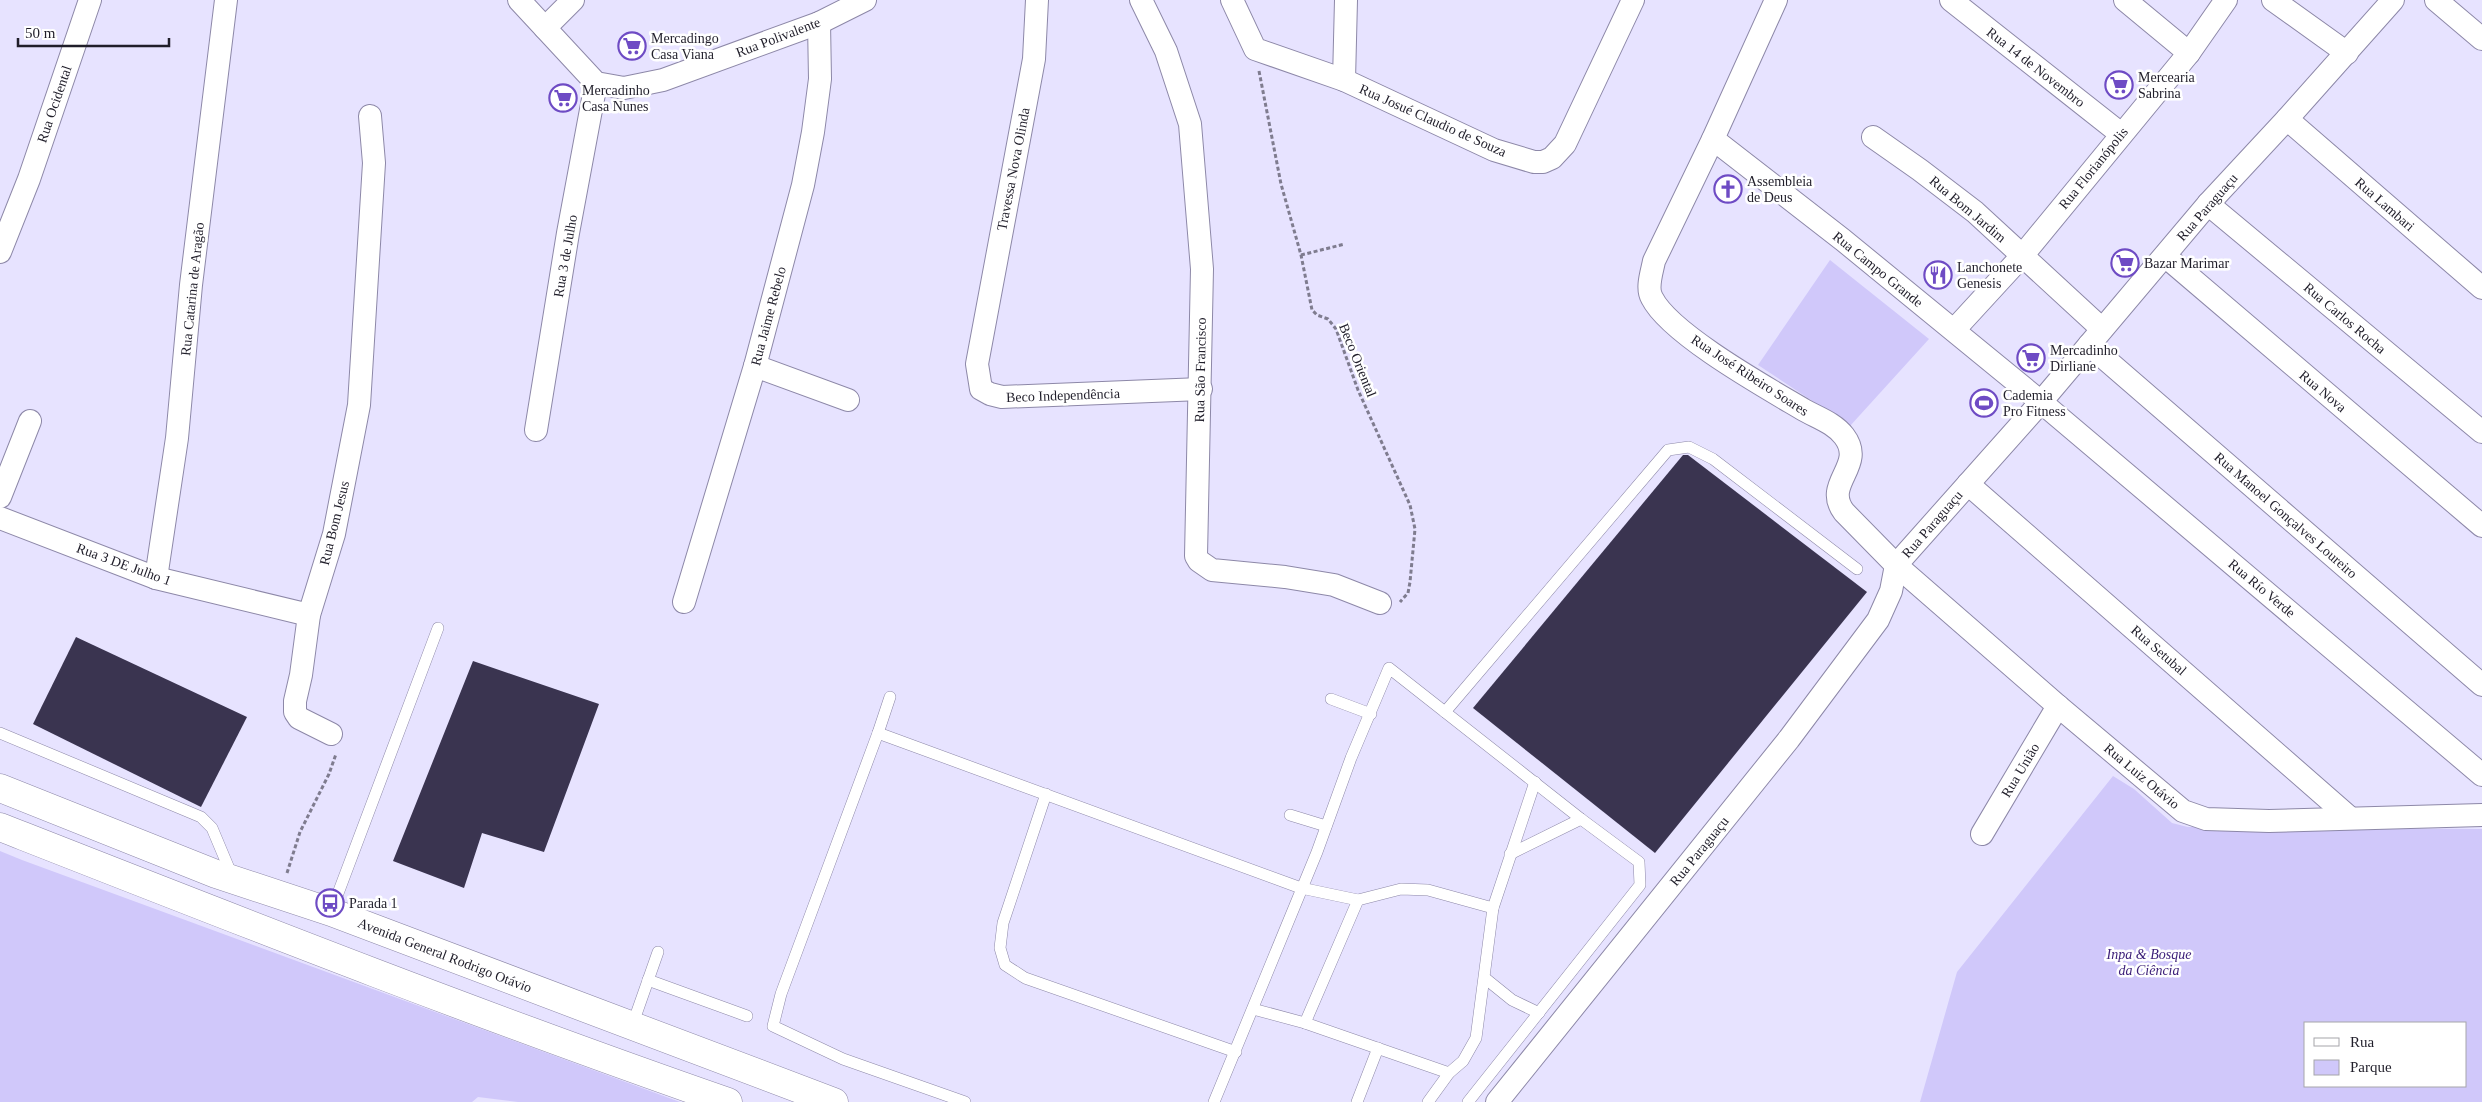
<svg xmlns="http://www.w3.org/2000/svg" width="2482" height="1102" font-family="'Times New Roman',serif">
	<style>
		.green { fill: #d0c8fa; fill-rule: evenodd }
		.building { fill: #3a3450 }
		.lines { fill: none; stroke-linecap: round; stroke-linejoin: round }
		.service-casing { stroke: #8d88a8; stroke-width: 12 }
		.minor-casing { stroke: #8d88a8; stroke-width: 24 }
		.secondary-casing { stroke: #8d88a8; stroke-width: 29 }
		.path { stroke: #7f7c8f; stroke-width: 3; stroke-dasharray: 4 2.5; stroke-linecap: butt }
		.service { stroke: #fff; stroke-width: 11 }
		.minor { stroke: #fff; stroke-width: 22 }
		.secondary { stroke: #fff; stroke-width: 28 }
		.labels { text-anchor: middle; stroke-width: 5; stroke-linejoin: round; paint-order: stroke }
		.street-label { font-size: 14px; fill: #201e2a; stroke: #fff }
		.poi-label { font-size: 14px; fill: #201e2a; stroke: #fff; text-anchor: start }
		.park-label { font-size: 14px; font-style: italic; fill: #3e217a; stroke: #fff }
	</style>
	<rect width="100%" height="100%" fill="#e7e3ff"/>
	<g class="green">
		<polygon points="1830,260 1929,339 1850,426 1758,365"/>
		<path d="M2113,776L2134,789L2172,823L2188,827L2482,829V1102H1920L1957,972ZM2306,1023H2466V1086H2306Z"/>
		<polygon points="0,851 22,860 680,1102 518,1102 478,1097 472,1102 0,1102"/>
	</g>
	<g class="building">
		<polygon points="1683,455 1688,455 1867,592 1655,853 1473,708"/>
		<polygon points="76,637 247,717 201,807 33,724"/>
		<polygon points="473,661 599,704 544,852 482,833 464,888 393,861"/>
	</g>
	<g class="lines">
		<g class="service-casing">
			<g id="service">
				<polyline points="1331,699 1371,714"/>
				<polyline points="1445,712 1668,450 1689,447 1713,459 1857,569"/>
				<polyline points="0,733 201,817 212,828 233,878"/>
				<polyline points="878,733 890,697"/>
				<polyline points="1046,794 1003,923 1000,948 1005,965 1025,978 1236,1052"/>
				<polyline points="1290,815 1326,826"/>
				<polyline points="1510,854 1581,819"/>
				<polyline points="1358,900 1401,889 1428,890 1493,908 1476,1038 1463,1061 1449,1073 1428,1102"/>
				<polyline points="1493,908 1535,782"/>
				<polyline points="331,912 438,628"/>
				<polyline points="1486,979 1512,1000 1539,1013"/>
				<polyline points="648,980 747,1016"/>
				<polyline points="1253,1009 1305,1023"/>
				<polyline points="632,1026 658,952"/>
				<polyline points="965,1102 843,1059 773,1026 781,994 878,733 1301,888 1358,900 1305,1023 1449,1073"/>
				<polyline points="1214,1102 1317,852 1351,758 1389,668 1581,819 1639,862 1640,885 1468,1102"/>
				<polyline points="1357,1102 1378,1048"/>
			</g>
		</g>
		<g class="minor-casing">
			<g id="minor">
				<polyline points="519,0 596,83 624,88 663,80 819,23 865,0"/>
				<polyline points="1037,0 1034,59 977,364 981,389 990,394 1002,397 1201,389"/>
				<polyline points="1141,0 1166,51 1190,124 1202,269 1196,556 1199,561 1212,570 1285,577 1334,585 1380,603"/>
				<polyline points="1232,0 1255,49 1344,80 1494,150 1534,162 1543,162 1552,158 1565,144 1633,0"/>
				<path d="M1776,0L1713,139L1654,261C1652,272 1646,288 1652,298C1670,334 1767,388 1804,410C1818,418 1834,423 1844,436C1867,466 1822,483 1844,512L1896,565L2058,706L2183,811L2206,819L2269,821L2482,815"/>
				<polyline points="1951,0 2121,134"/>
				<polyline points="2125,0 2189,53"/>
				<polyline points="2273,0 2347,53"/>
				<polyline points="2436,0 2482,39"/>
				<polyline points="545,28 573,0"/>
				<polyline points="1344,80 1346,0"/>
				<polyline points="2287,119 2482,288"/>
				<polyline points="1873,137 1920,170 1975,212 2102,329"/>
				<polyline points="1713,139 1843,240 2041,402 2482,775"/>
				<polyline points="2208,204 2482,432"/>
				<polyline points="0,252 29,179 90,0"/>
				<polyline points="2165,256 2482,526"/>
				<polyline points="1954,330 2022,256 2189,53 2226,0"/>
				<polyline points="2089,345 2482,685"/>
				<polyline points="755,366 848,400"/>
				<polyline points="536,430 568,233 596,83"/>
				<polyline points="1968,484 2349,817"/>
				<polyline points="0,497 30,421"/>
				<polyline points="0,518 156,578 309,615"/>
				<polyline points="156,578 177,438 191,285 226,0"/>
				<polyline points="684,602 755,366 803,185 813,132 820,79 819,23"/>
				<polyline points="331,734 299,718 295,712 295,701 301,675 309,615 334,534 359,405 374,163 370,116"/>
				<polyline points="1982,834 2058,706"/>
				<polyline points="1497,1102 1789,739 1878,620 1891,591 1896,565 2041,402 2208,204 2287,119 2393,0"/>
			</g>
		</g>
		<g class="secondary-casing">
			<g id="secondary">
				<polyline points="0,788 216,874 331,912 834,1102"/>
				<path d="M0,827C242,922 483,1017 728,1102"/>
			</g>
		</g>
		<g class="path">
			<polyline points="1259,71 1281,184 1301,255 1312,310 1317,315 1328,319 1336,329 1358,390 1410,505 1415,529 1410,582 1408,593 1400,602"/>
			<polyline points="1301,255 1345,244"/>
			<polyline points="287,873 300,832 329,774 336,754"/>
		</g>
		<use href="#service" class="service"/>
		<use href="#minor" class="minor"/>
		<use href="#secondary" class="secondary"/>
	</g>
	<defs>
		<g id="supermarket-ring" transform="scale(1.4375)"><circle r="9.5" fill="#fff" stroke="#6e4bc4" stroke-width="1.5"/><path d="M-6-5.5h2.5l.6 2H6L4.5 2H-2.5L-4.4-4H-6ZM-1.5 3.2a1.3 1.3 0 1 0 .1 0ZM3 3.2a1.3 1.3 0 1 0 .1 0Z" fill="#6e4bc4"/></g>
		<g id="church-ring" transform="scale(1.4375)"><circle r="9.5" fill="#fff" stroke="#6e4bc4" stroke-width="1.5"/><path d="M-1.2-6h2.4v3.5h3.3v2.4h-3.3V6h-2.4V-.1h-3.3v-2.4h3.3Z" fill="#6e4bc4"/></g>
		<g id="restaurant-ring" transform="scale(1.4375)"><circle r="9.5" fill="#fff" stroke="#6e4bc4" stroke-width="1.5"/><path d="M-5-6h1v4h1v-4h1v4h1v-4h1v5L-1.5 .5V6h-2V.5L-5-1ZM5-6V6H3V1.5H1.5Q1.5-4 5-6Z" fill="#6e4bc4"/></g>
		<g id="stadium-ring" transform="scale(1.4375)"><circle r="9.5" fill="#fff" stroke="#6e4bc4" stroke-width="1.5"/><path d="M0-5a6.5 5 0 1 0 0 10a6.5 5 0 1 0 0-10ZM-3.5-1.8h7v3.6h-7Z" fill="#6e4bc4"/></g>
		<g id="bus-ring" transform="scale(1.4375)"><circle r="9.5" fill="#fff" stroke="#6e4bc4" stroke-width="1.5"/><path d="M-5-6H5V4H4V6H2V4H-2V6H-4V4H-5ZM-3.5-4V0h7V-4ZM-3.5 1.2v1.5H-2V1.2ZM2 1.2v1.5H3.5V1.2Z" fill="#6e4bc4"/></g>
	</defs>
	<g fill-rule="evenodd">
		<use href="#supermarket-ring" x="632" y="46"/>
		<use href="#supermarket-ring" x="2119" y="85"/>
		<use href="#supermarket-ring" x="563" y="98"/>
		<use href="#church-ring" x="1728" y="189"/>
		<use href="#supermarket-ring" x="2125" y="263"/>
		<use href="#restaurant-ring" x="1938" y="275"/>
		<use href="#supermarket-ring" x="2031" y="358"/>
		<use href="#stadium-ring" x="1984" y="403"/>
		<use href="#bus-ring" x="330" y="903"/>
	</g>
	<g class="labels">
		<g class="street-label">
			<text transform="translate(778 37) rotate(-21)" y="5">Rua Polivalente</text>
			<text transform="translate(2036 67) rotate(38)" y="5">Rua 14 de Novembro</text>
			<text transform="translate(54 104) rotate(-71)" y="5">Rua Ocidental</text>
			<text transform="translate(1433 120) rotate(24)" y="5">Rua Josué Claudio de Souza</text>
			<text transform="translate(2093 168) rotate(-51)" y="5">Rua Florianópolis</text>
			<text transform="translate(1013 169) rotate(-79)" y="5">Travessa Nova Olinda</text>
			<text transform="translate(2385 204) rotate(41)" y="5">Rua Lambari</text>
			<text transform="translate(2207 207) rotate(-49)" y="5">Rua Paraguaçu</text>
			<text transform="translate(1968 209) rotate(40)" y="5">Rua Bom Jardim</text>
			<text transform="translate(565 256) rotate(-80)" y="5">Rua 3 de Julho</text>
			<text transform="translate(1878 269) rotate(39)" y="5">Rua Campo Grande</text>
			<text transform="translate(192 289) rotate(-84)" y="5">Rua Catarina de Aragão</text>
			<text transform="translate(768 316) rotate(-75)" y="5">Rua Jaime Rebelo</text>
			<text transform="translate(2345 318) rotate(40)" y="5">Rua Carlos Rocha</text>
			<text transform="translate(1358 360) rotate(68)" y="5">Beco Oriental</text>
			<text transform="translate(1200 370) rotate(-89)" y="5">Rua São Francisco</text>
			<text transform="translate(1750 375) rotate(33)" y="5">Rua José Ribeiro Soares</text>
			<text transform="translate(2323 391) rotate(40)" y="5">Rua Nova</text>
			<text transform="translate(1063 395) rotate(-2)" y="5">Beco Independência</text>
			<text transform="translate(2286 515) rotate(41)" y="5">Rua Manoel Gonçalves Loureiro</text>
			<text transform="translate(334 523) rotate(-76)" y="5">Rua Bom Jesus</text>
			<text transform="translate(1932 524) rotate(-49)" y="5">Rua Paraguaçu</text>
			<text transform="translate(124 564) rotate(20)" y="5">Rua 3 DE Julho 1</text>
			<text transform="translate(2262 588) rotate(40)" y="5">Rua Río Verde</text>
			<text transform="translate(2159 650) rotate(41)" y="5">Rua Setubal</text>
			<text transform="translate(2020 770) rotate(-59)" y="5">Rua União</text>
			<text transform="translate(2142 776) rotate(40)" y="5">Rua Luiz Otávio</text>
			<text transform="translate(1699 851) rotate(-51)" y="5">Rua Paraguaçu</text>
			<text transform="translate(445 955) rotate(21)" y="5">Avenida General Rodrigo Otávio</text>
		</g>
		<g class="poi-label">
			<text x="651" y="43">Mercadingo<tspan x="651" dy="16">Casa Viana</tspan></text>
			<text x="2138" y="82">Mercearia<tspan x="2138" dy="16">Sabrina</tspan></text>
			<text x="582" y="95">Mercadinho<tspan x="582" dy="16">Casa Nunes</tspan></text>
			<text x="1747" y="186">Assembleia<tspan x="1747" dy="16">de Deus</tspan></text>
			<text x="2144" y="268">Bazar Marimar</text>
			<text x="1957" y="272">Lanchonete<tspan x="1957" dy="16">Genesis</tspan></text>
			<text x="2050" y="355">Mercadinho<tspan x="2050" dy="16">Dirliane</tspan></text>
			<text x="2003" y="400">Cademia<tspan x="2003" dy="16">Pro Fitness</tspan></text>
			<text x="349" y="908">Parada 1</text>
		</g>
		<g class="park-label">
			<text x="2149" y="959">Inpa &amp; Bosque<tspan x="2149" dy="16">da Ciência</tspan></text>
		</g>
	</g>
	<rect x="2304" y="1022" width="162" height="65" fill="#ffffff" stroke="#a6a5aa"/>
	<rect x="2314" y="1038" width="25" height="8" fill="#ffffff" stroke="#a6a5aa"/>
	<text x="2350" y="1047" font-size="15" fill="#201e2a">Rua</text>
	<rect x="2314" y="1060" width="25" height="15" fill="#d0c8fa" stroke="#a6a5aa"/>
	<text x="2350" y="1072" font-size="15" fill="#201e2a">Parque</text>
	<path d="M18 38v8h151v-8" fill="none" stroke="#201e2a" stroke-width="2.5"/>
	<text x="25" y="38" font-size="15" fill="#201e2a" stroke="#ffffff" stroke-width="4" paint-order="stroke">50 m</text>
</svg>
